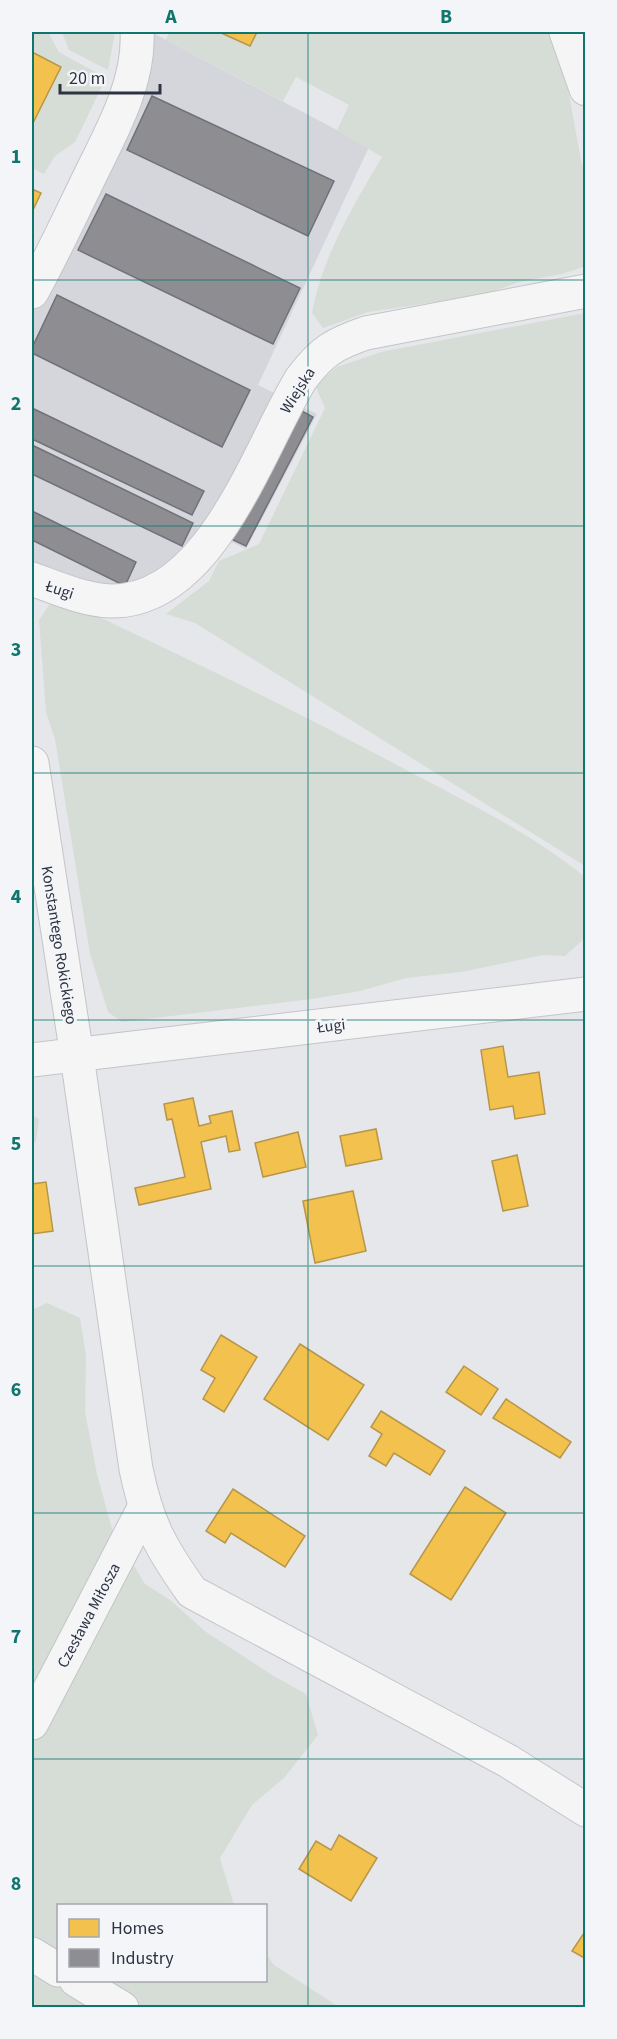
<svg xmlns="http://www.w3.org/2000/svg" width="617" height="2039" font-family="'Source Sans 3',sans-serif">
	<style>
		.built { fill: #d4d6dc }
		.green { fill: #d6ddd6 }
		.homes { fill: #f2c14e; stroke: #b7964a; stroke-width: 1.5 }
		.industry { fill: #8d8d92; stroke: #70727a; stroke-width: 1.5 }
		.lines { fill: none; stroke-linecap: round; stroke-linejoin: round }
		.minor-casing { stroke: #c4c5c8; stroke-width: 35 }
		.minor { stroke: #f5f5f6; stroke-width: 33 }
		.grid { fill: none; stroke: #0f766e; stroke-width: 1.5; stroke-opacity: 0.55 }
		.labels { text-anchor: middle; stroke-width: 6; stroke-linejoin: round; paint-order: stroke }
		.street-label { font-size: 16px; fill: #2e3342; stroke: #f4f5f8 }
		.neatline { fill: none; stroke: #0f766e; stroke-width: 2 }
		.grid-label { font-size: 20px; text-anchor: middle; font-weight: bold; fill: #0f766e }
	</style>
	<rect width="100%" height="100%" fill="#e5e7ea"/>
	<polygon class="built" points="151,32 369,147 258,385 317,414 246,549 199,526 182,559 141,591 32,576 32,292"/>
	<g class="green">
		<polygon points="32,32 48,32 59,52 106,78 75,142 55,156 44,174 32,168"/>
		<polygon points="62,32 115,32 108,70 69,50"/>
		<path d="M169,32H549L564,68L582,165L585,167V263L583,267L562,274L519,282L483,295L368,312L323,328L312,313C322,257 353,206 382,157L337,130L349,105L296,77L283,101L166,40Z"/>
		<polygon points="585,313 585,866 195,623 166,614 209,581 219,561 259,544 325,408 315,385 337,367 381,352"/>
		<path d="M65,601C176,653 287,706 395,764C459,798 528,831 585,877V938L565,956L544,955L461,972L406,978L360,991L312,999L122,1022L108,1012L90,954L55,739L46,713L39,620L49,605Z"/>
		<polygon points="32,1115 39,1119 36,1141 32,1146"/>
		<polygon points="47,1303 80,1318 86,1355 85,1412 97,1474 112,1529 145,1584 170,1600 206,1632 272,1675 306,1694 318,1735 284,1778 252,1805 220,1858 234,1905 58,1906 58,1980 266,1980 266,1954 274,1965 339,2007 170,2008 151,2005 147,2008 32,2007 32,1310"/>
	</g>
	<g class="homes">
		<polygon points="219,32 257,32 250,46"/>
		<polygon points="32,52 61,67 32,125"/>
		<polygon points="32,189 41,193 33,210 32,209"/>
		<polygon points="503,1046 508,1077 539,1072 545,1114 515,1119 513,1106 490,1110 481,1050"/>
		<polygon points="193,1098 199,1126 211,1123 209,1116 232,1111 240,1150 229,1152 226,1136 201,1142 211,1189 139,1205 135,1188 185,1177 172,1119 167,1120 164,1104"/>
		<polygon points="376,1129 382,1159 346,1166 340,1136"/>
		<polygon points="298,1132 306,1167 263,1177 255,1143"/>
		<polygon points="517,1155 528,1206 503,1211 492,1161"/>
		<polygon points="46,1182 53,1231 32,1234 32,1184"/>
		<polygon points="353,1191 366,1251 315,1263 303,1201"/>
		<polygon points="221,1335 257,1357 224,1412 203,1399 215,1378 201,1370"/>
		<polygon points="300,1344 364,1385 328,1440 264,1399"/>
		<polygon points="464,1366 498,1389 481,1415 446,1392"/>
		<polygon points="506,1399 571,1442 560,1458 493,1418"/>
		<polygon points="381,1411 445,1451 430,1475 394,1453 386,1466 369,1456 382,1434 371,1427"/>
		<polygon points="465,1487 506,1513 451,1600 410,1574"/>
		<polygon points="233,1489 305,1536 285,1567 231,1533 225,1543 206,1531"/>
		<polygon points="339,1835 377,1858 351,1901 299,1869 316,1841 331,1850"/>
		<polygon points="586,1930 586,1959 572,1951"/>
	</g>
	<g class="industry">
		<polygon points="152,96 334,181 308,236 127,150"/>
		<polygon points="106,194 300,288 273,344 78,250"/>
		<polygon points="57,295 250,390 222,447 32,353 32,348"/>
		<polygon points="32,408 204,491 192,515 32,439"/>
		<polygon points="298,409 313,417 246,546 231,539"/>
		<polygon points="32,445 193,523 182,546 32,474"/>
		<polygon points="32,511 136,562 125,586 32,540"/>
	</g>
	<g class="lines">
		<g class="minor-casing">
			<g id="minor">
				<polyline points="566,32 586,89"/>
				<path d="M32,292C52,256 69,219 87,182C109,136 140,84 137,32"/>
				<path d="M32,579C57,588 84,600 111,601C211,602 258,449 301,379C322,351 334,344 366,333L586,291"/>
				<path d="M32,763L77,1056L136,1469C147,1523 160,1547 192,1592L508,1761L586,1810"/>
				<polyline points="32,1060 586,994"/>
				<polyline points="32,1723 144,1508"/>
				<polyline points="32,1954 58,1970"/>
				<polyline points="76,1980 122,2008"/>
			</g>
		</g>
		<use href="#minor" class="minor"/>
	</g>
	<path class="grid" d="M308,32V2008M32,280H586M32,526H586M32,773H586M32,1020H586M32,1266H586M32,1513H586M32,1759H586"/>
	<g class="labels">
		<g class="street-label">
			<text transform="translate(297 390) rotate(-58)" y="6">Wiejska</text>
			<text transform="translate(60 589) rotate(18)" y="6">Ługi</text>
			<text transform="translate(60 945) rotate(81)" y="6">Konstantego Rokickiego</text>
			<text transform="translate(331 1025) rotate(-7)" y="6">Ługi</text>
			<text transform="translate(88 1615) rotate(-62)" y="6">Czesława Miłosza</text>
		</g>
	</g>
	<rect width="617" height="2039" fill="none" stroke="#f4f5f8" stroke-width="66"/>
	<rect x="57" y="1904" width="210" height="78" fill="#f4f5f8" stroke="#a5a7af" stroke-width="1.5"/>
	<rect x="69" y="1919" width="30" height="18" fill="#f2c14e" stroke="#a5a7af" stroke-width="1.5"/>
	<text x="111" y="1934" font-size="18" fill="#2e3342">Homes</text>
	<rect x="69" y="1949" width="30" height="18" fill="#8d8d92" stroke="#a5a7af" stroke-width="1.5"/>
	<text x="111" y="1964" font-size="18" fill="#2e3342">Industry</text>
	<path d="M60 84v9h100v-9" fill="none" stroke="#2e3342" stroke-width="3"/>
	<text x="69" y="84" font-size="18" fill="#2e3342" stroke="#f4f5f8" stroke-width="4.5" paint-order="stroke">20 m</text>
	<rect x="33" y="33" width="551" height="1973" class="neatline"/>
	<g class="grid-label">
		<text x="171" y="23">A</text>
		<text x="446" y="23">B</text>
		<text x="16" y="163">1</text>
		<text x="16" y="410">2</text>
		<text x="16" y="656">3</text>
		<text x="16" y="903">4</text>
		<text x="16" y="1150">5</text>
		<text x="16" y="1396">6</text>
		<text x="16" y="1643">7</text>
		<text x="16" y="1890">8</text>
	</g>
</svg>
